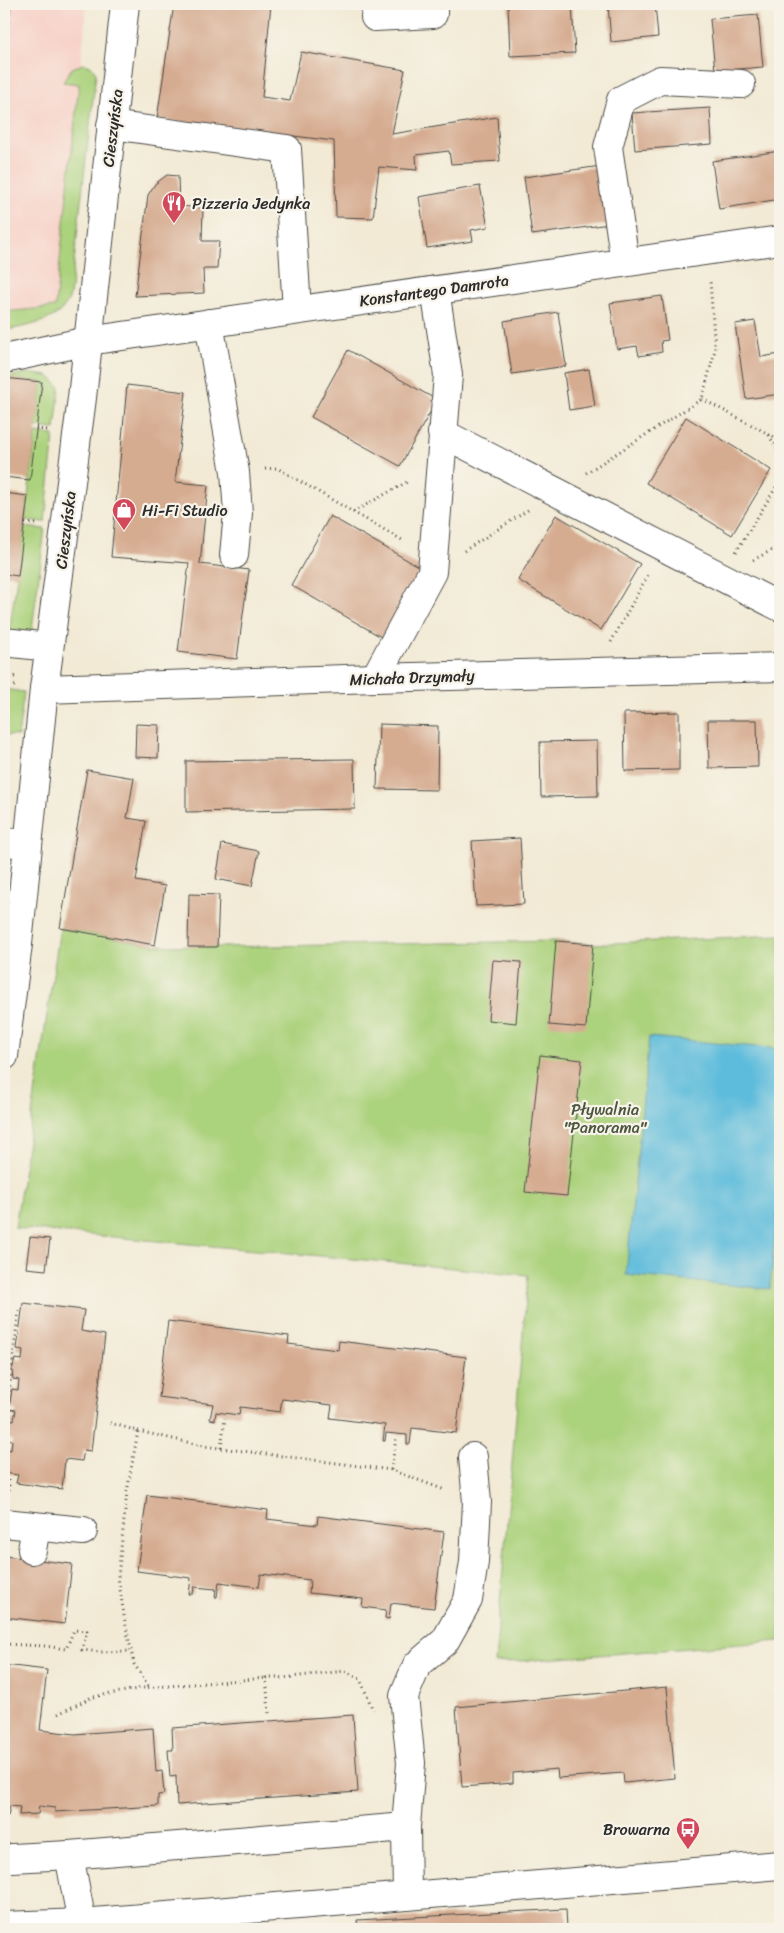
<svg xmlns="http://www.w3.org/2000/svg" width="784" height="1933" font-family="Sriracha,sans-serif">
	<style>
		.built { fill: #f7d1c8 }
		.green { fill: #abd27c; stroke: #6b7e54 }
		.water { fill: #5dbcdb; stroke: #447483 }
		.building { fill: #d6ac91 }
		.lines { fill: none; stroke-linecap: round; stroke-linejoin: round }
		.minor-casing { stroke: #494844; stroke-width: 30 }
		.path { stroke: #494844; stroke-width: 3; stroke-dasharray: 1 4; stroke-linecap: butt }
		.minor { stroke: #fff; stroke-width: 28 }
		.labels { text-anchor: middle; stroke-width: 4.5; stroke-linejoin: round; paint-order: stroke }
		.street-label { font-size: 16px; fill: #2b2b2b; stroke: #f7f3e8 }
		.poi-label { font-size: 16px; fill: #2b2b2b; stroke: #f7f3e8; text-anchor: start }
		.park-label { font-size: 16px; fill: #4b553f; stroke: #f7f3e8 }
	</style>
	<rect width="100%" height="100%" fill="#f7f3e8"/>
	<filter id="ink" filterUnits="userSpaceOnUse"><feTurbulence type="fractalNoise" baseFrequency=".02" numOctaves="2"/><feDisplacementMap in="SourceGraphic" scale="10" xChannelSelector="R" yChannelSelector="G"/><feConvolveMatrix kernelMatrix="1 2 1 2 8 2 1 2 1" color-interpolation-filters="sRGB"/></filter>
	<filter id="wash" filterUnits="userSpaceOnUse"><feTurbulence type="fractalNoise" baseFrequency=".0096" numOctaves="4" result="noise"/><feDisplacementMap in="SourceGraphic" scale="20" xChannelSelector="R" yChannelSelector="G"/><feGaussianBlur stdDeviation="1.12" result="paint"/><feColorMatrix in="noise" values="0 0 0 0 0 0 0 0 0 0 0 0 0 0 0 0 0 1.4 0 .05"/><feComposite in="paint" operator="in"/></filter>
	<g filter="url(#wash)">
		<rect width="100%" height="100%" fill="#f2ead5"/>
		<polygon class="built" points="4,4 87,4 55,308 4,312"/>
		<g class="green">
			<path d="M83,64C90,65 93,67 96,73L70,296C61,323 28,325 4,331V312L55,307L79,84L63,82L72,68Z"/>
			<polygon points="26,373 49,376 60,387 55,429 36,427 42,382 4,378"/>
			<polygon points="36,433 54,435 45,522 25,520"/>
			<polygon points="24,527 45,529 31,637 9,634"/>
			<polygon points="4,689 24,692 18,736 4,735"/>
			<polygon points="60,928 155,945 217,947 556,941 593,944 780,935 780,1641 495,1663 528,1275 15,1228"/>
		</g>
		<polygon class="water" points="649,1037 780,1049 780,1180 770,1289 626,1275"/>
		<g id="blocks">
			<g class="building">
				<polygon points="4,4 11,4 5,54 4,53"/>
				<polygon points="174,4 271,4 262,97 290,101 301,52 405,70 392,134 497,117 500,161 451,164 449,151 416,155 417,170 379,167 373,218 336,217 334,141 157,119"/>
				<polygon points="508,4 572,4 575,53 510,56"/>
				<polygon points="608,4 655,4 658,37 611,42"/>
				<polygon points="758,15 763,67 715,71 710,19"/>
				<polygon points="777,85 780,85 780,98 779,98"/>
				<polygon points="710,108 712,144 635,150 632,113"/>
				<polygon points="780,151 780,199 719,209 712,161"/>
				<polygon points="601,166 609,224 532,235 524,177"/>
				<polygon points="167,175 178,176 179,206 203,208 202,241 219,241 217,269 203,269 204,293 135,296 148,195 155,184"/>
				<polygon points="480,186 488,227 471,230 473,241 427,248 419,197"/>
				<polygon points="662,296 668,340 661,341 662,352 639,356 637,346 617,349 610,303"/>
				<polygon points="558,312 566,366 512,374 504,321"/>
				<polygon points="755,321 761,357 780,354 780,394 746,399 735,324"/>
				<polygon points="348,350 437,400 400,466 311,417"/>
				<polygon points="589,369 595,406 569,410 564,373"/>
				<polygon points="4,378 42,382 30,480 4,477"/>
				<polygon points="127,385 186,392 175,482 208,485 200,564 249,570 237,659 178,652 189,563 111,557"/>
				<polygon points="686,417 771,470 732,535 646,483"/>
				<polygon points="4,493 28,496 18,576 4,574"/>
				<polygon points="556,515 640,564 601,630 518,580"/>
				<polygon points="330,516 423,569 383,638 291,585"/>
				<polygon points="679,712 679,770 625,771 624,713"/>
				<polygon points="708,720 757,720 758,767 709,768"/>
				<polygon points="136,724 159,725 158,758 135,757"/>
				<polygon points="379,724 438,726 437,790 377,789"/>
				<polygon points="597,741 598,796 541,797 540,742"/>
				<polygon points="354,759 355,809 186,812 186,761"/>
				<polygon points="87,770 134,778 127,818 146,821 136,881 165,886 155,945 60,928"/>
				<polygon points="520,838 524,904 476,906 472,841"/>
				<polygon points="777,842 780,842 780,865 779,865"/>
				<polygon points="222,844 259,851 252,886 216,879"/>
				<polygon points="189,894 219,895 217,947 188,947"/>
				<polygon points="556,941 593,944 586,1028 549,1025"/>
				<polygon points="493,960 521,962 516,1023 488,1020"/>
				<polygon points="540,1055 582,1060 567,1196 525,1192"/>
				<polygon points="30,1237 50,1239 46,1270 26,1268"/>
				<polygon points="23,1303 84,1310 81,1331 105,1335 91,1451 84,1450 82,1461 65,1459 62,1489 16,1483 18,1475 4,1473 5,1449 11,1450 12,1440 6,1439 8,1419 14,1420 16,1410 9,1409 12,1389 18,1390 19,1380 13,1379 12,1370 15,1359 22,1360 23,1350 17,1349"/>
				<polygon points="168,1321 289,1336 288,1344 338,1350 339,1341 466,1357 456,1433 412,1428 410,1444 407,1444 407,1435 386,1433 385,1441 383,1441 385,1425 330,1418 332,1405 282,1399 280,1412 240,1407 239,1415 216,1412 215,1420 210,1419 213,1404 159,1397"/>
				<polygon points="147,1495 268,1510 267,1519 317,1525 318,1516 444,1532 434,1608 391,1603 389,1619 385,1618 386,1610 362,1607 363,1599 309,1593 310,1580 261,1574 259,1587 219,1582 217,1597 215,1597 216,1589 194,1587 193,1594 189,1594 191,1578 137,1571"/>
				<polygon points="4,1556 72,1564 65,1624 4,1617"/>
				<polygon points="4,1665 47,1670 40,1730 75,1734 153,1728 156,1772 162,1771 164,1794 158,1795 158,1806 55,1812 55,1808 39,1806 38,1814 19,1815 20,1807 10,1806 8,1816 4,1816"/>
				<polygon points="667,1687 675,1778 624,1783 623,1773 558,1778 557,1769 513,1773 513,1783 462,1787 456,1707"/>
				<polygon points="353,1715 358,1792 177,1805 176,1776 170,1777 168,1750 173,1750 172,1728"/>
				<polygon points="566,1909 567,1929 358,1929 357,1920"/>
			</g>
		</g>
	</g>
	<g filter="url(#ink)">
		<use href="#blocks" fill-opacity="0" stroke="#494844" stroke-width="1"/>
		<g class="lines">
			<g class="minor-casing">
				<g id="minor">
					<polyline points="375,17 433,14 433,4"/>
					<polyline points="111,125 287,149 297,310"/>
					<polyline points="625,262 608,147 621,100 660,80 741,84"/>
					<polyline points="209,323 235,472 238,513 234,555"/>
					<polyline points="4,359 88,341 780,240"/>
					<polyline points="442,433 780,607"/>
					<polyline points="4,642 49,647"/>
					<polyline points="375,678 432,572 448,375 435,290"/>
					<polyline points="44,689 375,678 780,667"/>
					<polyline points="4,842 28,844"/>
					<polyline points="4,1056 18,944 44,689 82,398 125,4"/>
					<polyline points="4,1523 83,1531"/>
					<polyline points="32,1550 36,1527"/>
					<polyline points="406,1827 411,1763 404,1696 417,1665 445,1641 468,1600 474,1562 477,1502 473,1457"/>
					<polyline points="12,1858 69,1855"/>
					<polyline points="82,1923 69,1855 406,1827 407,1896"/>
					<polyline points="4,1926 82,1923 780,1865"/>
				</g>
			</g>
			<g class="path">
				<polyline points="702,399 780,440"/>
				<polyline points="36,429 48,430"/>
				<polyline points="769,435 780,455"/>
				<polyline points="265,469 277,468 353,512 409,481"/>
				<polyline points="586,473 702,399 715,350 710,280"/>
				<polyline points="353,512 404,541"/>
				<polyline points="25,523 37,524"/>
				<polyline points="464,551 528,510"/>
				<polyline points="736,552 780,481"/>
				<polyline points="753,560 780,546"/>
				<polyline points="611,642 649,573"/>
				<polyline points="4,676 16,677"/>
				<polyline points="4,685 16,686"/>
				<polyline points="110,1423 138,1431 127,1492 118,1577 125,1622 134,1664 149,1687"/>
				<polyline points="138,1431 204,1446 391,1470 445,1490"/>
				<polyline points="4,1436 19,1307"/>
				<polyline points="221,1448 225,1418"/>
				<polyline points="391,1470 396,1439"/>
				<polyline points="4,1480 9,1480 9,1492"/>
				<polyline points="4,1644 45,1646 66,1649 74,1630 87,1631 82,1650 101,1652 131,1651"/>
				<polyline points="269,1713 266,1678 282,1678 345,1671 360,1679 373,1710"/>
				<polyline points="58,1714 92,1697 143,1688 266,1678"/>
			</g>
			<use href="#minor" class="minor"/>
		</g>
	</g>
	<defs>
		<g id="restaurant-pin" transform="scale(1.25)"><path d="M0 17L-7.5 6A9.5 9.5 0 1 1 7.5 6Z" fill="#d1495b" stroke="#f7f3e8"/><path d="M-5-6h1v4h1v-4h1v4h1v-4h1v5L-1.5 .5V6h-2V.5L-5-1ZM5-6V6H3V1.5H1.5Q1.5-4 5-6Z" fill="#fff"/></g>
		<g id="shop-pin" transform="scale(1.25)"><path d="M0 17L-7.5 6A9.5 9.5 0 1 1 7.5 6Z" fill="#d1495b" stroke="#f7f3e8"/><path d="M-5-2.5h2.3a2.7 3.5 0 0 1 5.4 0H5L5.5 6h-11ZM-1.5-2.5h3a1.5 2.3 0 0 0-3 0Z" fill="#fff"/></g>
		<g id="bus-pin" transform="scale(1.25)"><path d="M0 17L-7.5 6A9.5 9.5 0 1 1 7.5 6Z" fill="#d1495b" stroke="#f7f3e8"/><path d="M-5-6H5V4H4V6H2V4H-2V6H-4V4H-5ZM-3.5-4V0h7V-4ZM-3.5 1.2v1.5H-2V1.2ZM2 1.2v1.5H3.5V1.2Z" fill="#fff"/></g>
	</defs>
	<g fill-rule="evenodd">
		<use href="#restaurant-pin" x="174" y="203"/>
		<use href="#shop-pin" x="124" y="510"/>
		<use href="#bus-pin" x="688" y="1829"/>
	</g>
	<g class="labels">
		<g class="street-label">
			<text transform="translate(112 128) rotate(-83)" y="6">Cieszyńska</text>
			<text transform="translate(434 290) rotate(-8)" y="6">Konstantego Damrota</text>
			<text transform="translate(65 530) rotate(-83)" y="6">Cieszyńska</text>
			<text transform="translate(412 677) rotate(-2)" y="6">Michała Drzymały</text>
		</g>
		<g class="poi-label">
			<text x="192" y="209">Pizzeria Jedynka</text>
			<text x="142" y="516">Hi-Fi Studio</text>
			<text x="670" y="1835" text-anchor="end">Browarna</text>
		</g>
		<g class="park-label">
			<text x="605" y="1115">Pływalnia<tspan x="605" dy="18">"Panorama"</tspan></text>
		</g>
	</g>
	<rect width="784" height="1933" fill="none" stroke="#f7f3e8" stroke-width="20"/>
</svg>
